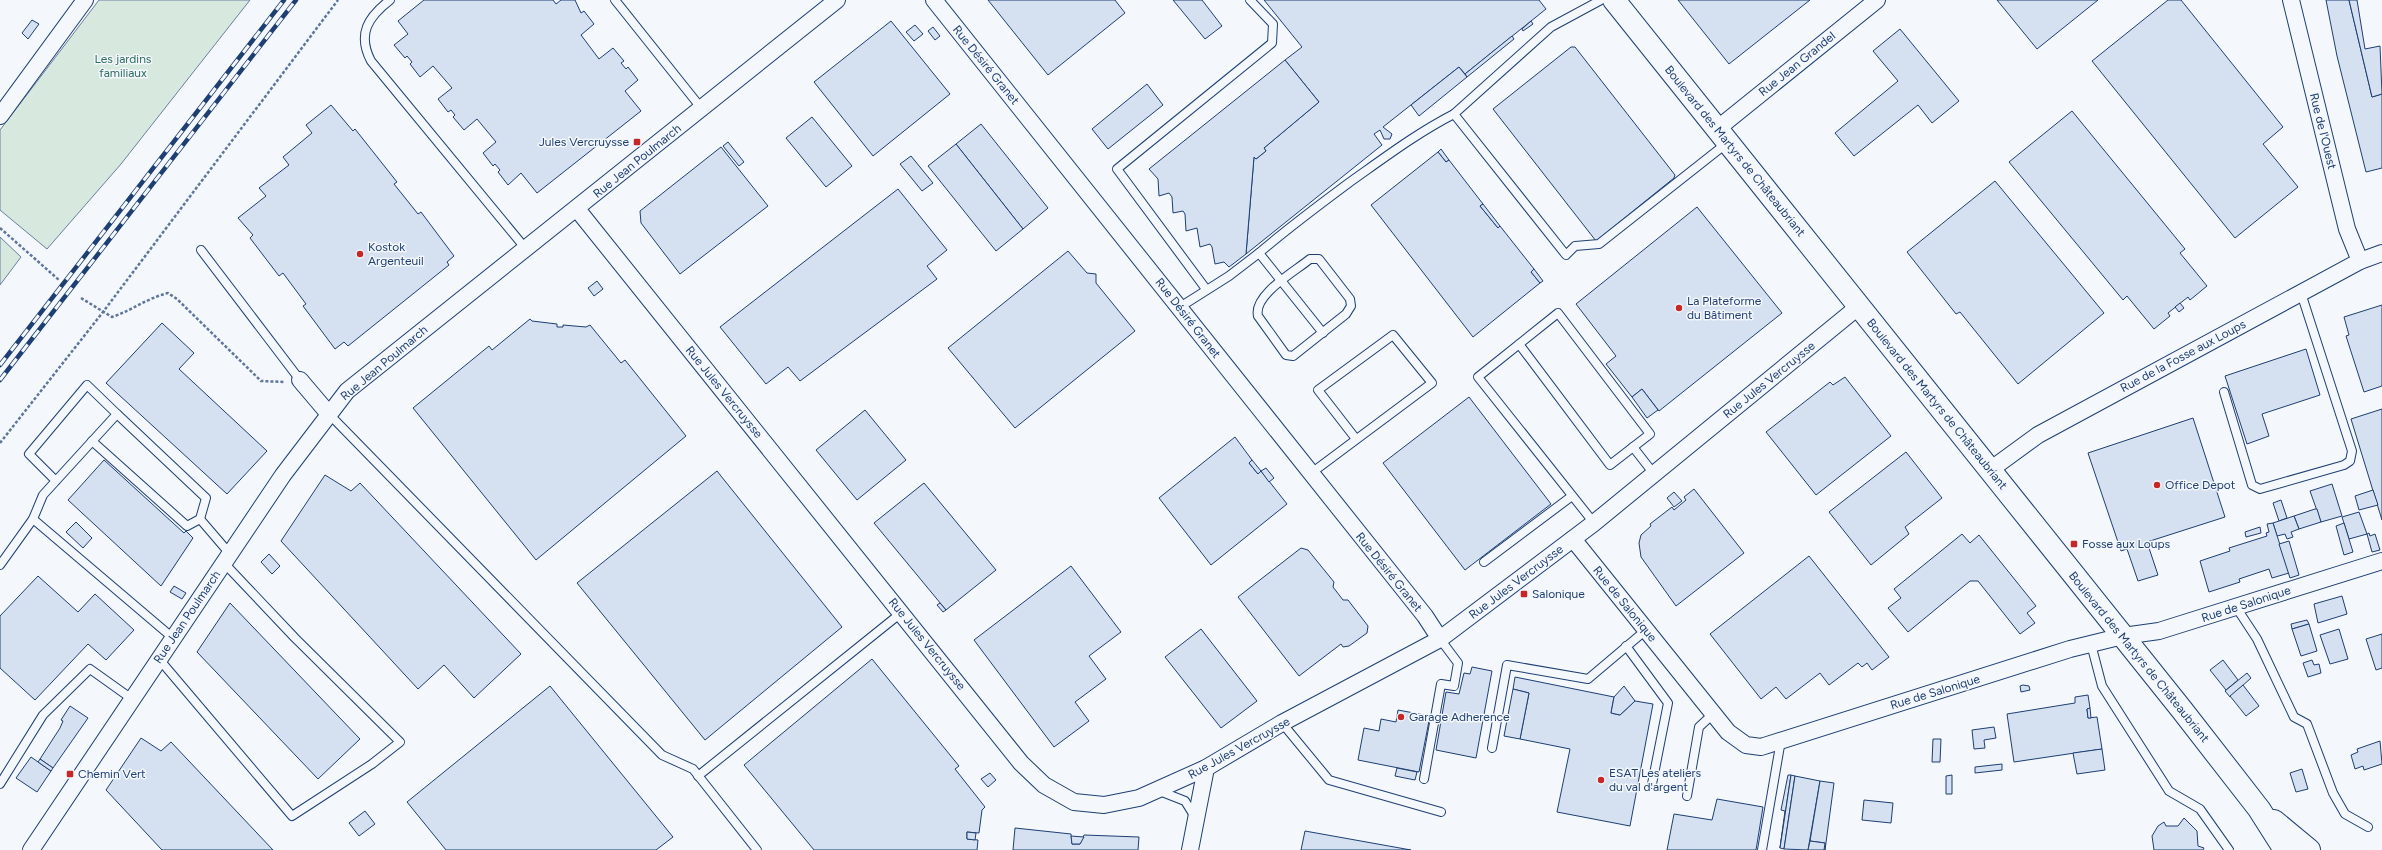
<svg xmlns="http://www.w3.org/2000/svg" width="2382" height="850" font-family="Figtree,sans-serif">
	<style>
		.green { fill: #d7e8df; stroke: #687fa3 }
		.building { fill: #d5e0f0; stroke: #1d3f73 }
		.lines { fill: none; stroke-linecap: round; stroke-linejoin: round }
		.lane-casing { stroke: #1d3f73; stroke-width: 10 }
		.street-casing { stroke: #1d3f73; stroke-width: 18 }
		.secondary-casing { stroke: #1d3f73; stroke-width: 24 }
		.path { stroke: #5e769c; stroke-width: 2.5; stroke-dasharray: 3 2; stroke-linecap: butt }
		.lane { stroke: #f4f7fb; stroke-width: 8 }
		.street { stroke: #f4f7fb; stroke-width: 16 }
		.secondary { stroke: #f4f7fb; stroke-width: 22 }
		.rail-casing { stroke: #1d3f73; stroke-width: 4.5 }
		.rail { stroke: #f4f7fb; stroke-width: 3; stroke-dasharray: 9; stroke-linecap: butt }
		.poi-dot { fill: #c62828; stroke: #f4f7fb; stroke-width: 1.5 }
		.labels { text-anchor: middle; stroke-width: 3; stroke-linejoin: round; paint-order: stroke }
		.park-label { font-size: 12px; fill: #2c6c60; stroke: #f4f7fb }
		.street-label { font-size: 12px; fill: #1d3f73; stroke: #f4f7fb }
		.poi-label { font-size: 12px; fill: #1d3f73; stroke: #f4f7fb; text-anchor: start }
	</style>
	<rect width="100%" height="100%" fill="#f4f7fb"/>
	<g class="green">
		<polygon points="99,0 250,0 121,164 47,249 0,210 0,130"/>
		<polygon points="0,237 21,257 0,285"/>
	</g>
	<g class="building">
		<polygon points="424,0 553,0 556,4 561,0 575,0 581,13 584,11 594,24 581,35 599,59 613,48 624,61 621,63 626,69 628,67 638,80 625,91 641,111 537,193 521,173 508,185 498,172 500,170 495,164 493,166 483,153 496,142 477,119 464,130 453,117 455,115 451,110 448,112 438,99 452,88 433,66 420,77 410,64 412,62 407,56 405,58 394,45 408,34 398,21"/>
		<polygon points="988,0 1115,0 1125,13 1048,75"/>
		<polygon points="1173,0 1202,0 1222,26 1205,39"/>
		<polygon points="1264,0 1539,0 1546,9 1465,74 1459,67 1383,127 1392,134 1390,139 1384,139 1380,130 1374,134 1382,145 1246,254 1254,157 1256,159 1266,151 1264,148 1319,102 1285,60 1302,47"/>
		<polygon points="1678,0 1810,0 1729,64"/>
		<polygon points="1997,0 2098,0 2037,49"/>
		<polygon points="2168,0 2181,0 2283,127 2263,144 2298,187 2235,238 2092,61"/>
		<polygon points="2326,0 2349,0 2372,97 2382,94 2382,168 2366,172 2337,56"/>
		<polygon points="2349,0 2357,0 2365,49 2380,46 2382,94 2372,97"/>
		<polygon points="32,20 39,24 28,39 22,33"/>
		<polygon points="891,21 950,94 873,156 814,82"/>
		<polygon points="1531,21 1533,24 1523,31 1522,29"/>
		<polygon points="915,25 923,34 914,41 906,32"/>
		<polygon points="933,27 940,36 935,40 928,31"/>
		<polygon points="1900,29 1959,101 1932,123 1918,105 1854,156 1835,133 1898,81 1873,51"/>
		<polygon points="1512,36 1514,39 1467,77 1465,74"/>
		<polygon points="1571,47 1575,47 1675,175 1674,178 1596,241 1493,109"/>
		<polygon points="1285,60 1319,102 1264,148 1266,151 1256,159 1254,157 1246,254 1229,267 1224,262 1215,264 1212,247 1210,244 1200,247 1197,228 1186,231 1185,214 1183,211 1173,213 1172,197 1169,193 1159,196 1158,179 1149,169"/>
		<polygon points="1459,67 1467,77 1419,116 1411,105"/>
		<polygon points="1147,84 1163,105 1108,149 1092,129"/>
		<polygon points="331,105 353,131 355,129 397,182 394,184 418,214 421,212 454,256 447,262 449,265 348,346 344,342 335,349 303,306 306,304 283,273 279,276 250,238 253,235 238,218 266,196 259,188 289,165 283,157 312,133 306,125"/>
		<polygon points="2072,111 2185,249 2180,253 2207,286 2190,300 2188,297 2168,313 2170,316 2154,329 2127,296 2123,300 2009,162"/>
		<polygon points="812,117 852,166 826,187 786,138"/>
		<polygon points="981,124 1048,208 1023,229 956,144"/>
		<polygon points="728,142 744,162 739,166 723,146"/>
		<polygon points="956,144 1023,229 996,251 928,166"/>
		<polygon points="721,147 768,206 680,274 641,223 640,211"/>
		<polygon points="1441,149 1449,160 1446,162 1438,152"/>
		<polygon points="1438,152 1446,162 1449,160 1483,204 1480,206 1498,228 1500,226 1534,269 1531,272 1540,283 1473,337 1371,205"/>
		<polygon points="911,156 933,183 922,191 900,164"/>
		<polygon points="1995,181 2104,313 2018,384 1960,312 1956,314 1907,252"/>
		<polygon points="898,189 947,250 927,266 937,279 800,381 788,367 766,384 720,327"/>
		<polygon points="1483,204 1500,226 1498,228 1480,206"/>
		<polygon points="1697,207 1782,313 1659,411 1642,389 1632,397 1606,364 1616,356 1576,304"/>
		<polygon points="1068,251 1087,273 1096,274 1096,283 1135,331 1015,428 948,348"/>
		<polygon points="1534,269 1543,281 1540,283 1531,272"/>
		<polygon points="597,281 603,289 594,296 588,288"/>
		<polygon points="2180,303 2184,308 2179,312 2175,307"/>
		<polygon points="2382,305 2382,386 2364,392 2346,336 2349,335 2344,317"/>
		<polygon points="530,319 532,321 557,324 557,327 563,327 563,325 586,327 590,325 621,363 625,360 686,436 536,560 413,408 489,346 492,350"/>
		<polygon points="162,323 194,353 179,369 267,451 227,494 106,383"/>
		<polygon points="2306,349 2320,395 2262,414 2269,436 2247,444 2225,376"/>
		<polygon points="1845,377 1891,436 1816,495 1766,432 1830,382 1833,385"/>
		<polygon points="1642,389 1658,410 1647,418 1632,397"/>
		<polygon points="1469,397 1551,504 1465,570 1383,463"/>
		<polygon points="2382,409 2382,520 2351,419"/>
		<polygon points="865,410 906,460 857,500 816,450"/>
		<polygon points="2193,418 2225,517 2147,542 2158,575 2138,581 2127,549 2121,551 2088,453"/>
		<polygon points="1235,437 1252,460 1249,463 1258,474 1261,471 1287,504 1211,565 1159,498"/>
		<polygon points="1906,452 1942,498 1905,527 1909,534 1871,565 1829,512"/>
		<polygon points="104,460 184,533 186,531 193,538 161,586 68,500"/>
		<polygon points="1252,460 1261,471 1258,474 1249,463"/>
		<polygon points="1266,468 1274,478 1269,482 1261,471"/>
		<polygon points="717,471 842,627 705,740 577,583"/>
		<polygon points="325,475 351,491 360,483 521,654 474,698 444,665 418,689 281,541"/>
		<polygon points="924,483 996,570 946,610 874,523"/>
		<polygon points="2332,484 2342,516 2321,522 2310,491"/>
		<polygon points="1694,489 1744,553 1676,606 1641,557 1639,543 1641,535 1651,526 1650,524 1672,507 1674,510 1686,500 1684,497"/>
		<polygon points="2373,490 2378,505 2359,510 2355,496"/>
		<polygon points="1674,492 1682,501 1674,507 1667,498"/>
		<polygon points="2281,500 2287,518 2279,521 2273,503"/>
		<polygon points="2315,509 2317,509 2321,522 2299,529 2294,516"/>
		<polygon points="2359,512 2367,534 2349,539 2342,517"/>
		<polygon points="2294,516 2299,529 2291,532 2293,537 2287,539 2285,534 2277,536 2273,523"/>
		<polygon points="76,522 92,538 83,548 66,532"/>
		<polygon points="2273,523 2289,573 2272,578 2269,569 2239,579 2240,582 2209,592 2200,561 2230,551 2229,548 2267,536 2266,533 2269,532 2267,524"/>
		<polygon points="2344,523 2353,552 2344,555 2336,526"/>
		<polygon points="2260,527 2261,533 2246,537 2245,532"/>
		<polygon points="2369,533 2370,536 2375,534 2380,550 2372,552 2367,534"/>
		<polygon points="1962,534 1970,543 1979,535 2036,606 2027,613 2035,623 2020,634 1978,581 1970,581 1908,632 1888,608 1901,598 1894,589"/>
		<polygon points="2289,541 2299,575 2290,578 2279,544"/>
		<polygon points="1301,548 1308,550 1334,582 1333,587 1343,600 1348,600 1368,626 1367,633 1349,646 1343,647 1341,644 1299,676 1238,597"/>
		<polygon points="269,554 280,566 272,574 261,562"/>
		<polygon points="1809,556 1889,657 1872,670 1867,663 1862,667 1858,663 1829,685 1820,673 1786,699 1776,687 1761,699 1710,634"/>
		<polygon points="1071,566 1121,632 1089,656 1106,679 1075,702 1089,721 1054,747 974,640"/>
		<polygon points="38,576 78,612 95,594 134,630 106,660 88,644 35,700 0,668 0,616"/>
		<polygon points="174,586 186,593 182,599 170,592"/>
		<polygon points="2342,596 2347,614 2318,623 2314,604"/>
		<polygon points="230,603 360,739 318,779 197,652"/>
		<polygon points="940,603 946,610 943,612 937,605"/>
		<polygon points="2307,620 2309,624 2292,629 2291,624"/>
		<polygon points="2309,624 2317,651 2301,656 2292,629"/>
		<polygon points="1201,629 1257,701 1221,728 1165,657"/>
		<polygon points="2339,629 2348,659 2330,664 2320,635"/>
		<polygon points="2382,634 2382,668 2376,670 2366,639"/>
		<polygon points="872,659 959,766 955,769 985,807 982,810 979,833 967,832 967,839 978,840 977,850 814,850 744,765"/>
		<polygon points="2223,660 2238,680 2226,690 2210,670"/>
		<polygon points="2312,660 2314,665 2319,664 2321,673 2308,677 2303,663"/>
		<polygon points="1472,667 1492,671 1476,758 1436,750 1446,692 1459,694 1464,673 1470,674"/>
		<polygon points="2247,673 2251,678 2230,697 2225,691"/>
		<polygon points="1515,677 1614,697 1611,713 1620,715 1635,701 1653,704 1630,826 1557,812 1570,749 1520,739 1529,693 1513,689"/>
		<polygon points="2023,685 2029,686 2030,690 2021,692 2020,686"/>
		<polygon points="2243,685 2259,706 2246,716 2230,696"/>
		<polygon points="550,686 673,837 656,850 446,850 407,802"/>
		<polygon points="1624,686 1635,701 1620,715 1611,713 1614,697"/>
		<polygon points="1513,689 1529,693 1520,739 1504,736"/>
		<polygon points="2088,695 2090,708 2087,709 2088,718 2097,717 2102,749 2014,762 2007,714 2075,703 2075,697"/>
		<polygon points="70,706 88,718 53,768 40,759 60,728 63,721 61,720"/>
		<polygon points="2090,708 2091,718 2088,718 2087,709"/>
		<polygon points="1398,710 1430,716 1419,772 1358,760 1364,728 1379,731 1381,719 1396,722"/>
		<polygon points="1994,727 1996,738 1984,740 1985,748 1974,749 1972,730"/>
		<polygon points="141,738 161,751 171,742 273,850 162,850 106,790"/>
		<polygon points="1933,739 1941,739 1940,762 1932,762"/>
		<polygon points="2380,741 2382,764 2364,770 2363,766 2355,769 2351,755 2358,752 2357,749"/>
		<polygon points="2102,749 2105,770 2077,774 2073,753"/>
		<polygon points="31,757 51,771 37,792 16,778"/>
		<polygon points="40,759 53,768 51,771 38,762"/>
		<polygon points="2002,764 2002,770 1975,773 1975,767"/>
		<polygon points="1397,768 1417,772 1415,780 1395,776"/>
		<polygon points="2302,769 2308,789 2296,792 2290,773"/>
		<polygon points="990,773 996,780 988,787 981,779"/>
		<polygon points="1788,775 1791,775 1780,848 1785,811 1781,810"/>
		<polygon points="1791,775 1795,776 1784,849 1780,848"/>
		<polygon points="1952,775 1952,794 1946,794 1946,776"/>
		<polygon points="1795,776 1820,781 1808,850 1784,849"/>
		<polygon points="1820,781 1834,783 1825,850 1825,843 1810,841"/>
		<polygon points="1717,799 1763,807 1756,850 1667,850 1674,814 1712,820"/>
		<polygon points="1864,800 1893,803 1891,823 1862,820"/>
		<polygon points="365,811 375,824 359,836 349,823"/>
		<polygon points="2184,818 2197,831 2198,846 2204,848 2203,850 2154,850 2152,836 2158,826 2164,822 2166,826 2178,826"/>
		<polygon points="1015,828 1071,834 1072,844 1080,844 1084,835 1139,837 1138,850 1013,850"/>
		<polygon points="1305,831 1411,850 1301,850"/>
		<polygon points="967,832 976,833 975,840 967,839"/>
		<polygon points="1071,836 1084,837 1080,844 1072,844"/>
		<polygon points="1810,841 1825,843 1824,850 1808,850"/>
	</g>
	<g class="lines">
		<g class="lane-casing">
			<g id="lane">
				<path d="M390,0C368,17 357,34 371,61L526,249"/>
				<polyline points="615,0 702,109"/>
				<polyline points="1601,0 1551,27 1454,114 1566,255 1575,246 1599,244 1727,143"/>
				<polyline points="201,250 300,380"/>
				<path d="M1259,253C1288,228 1319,205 1350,182C1384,158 1417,133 1454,114"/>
				<path d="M1310,259H1319L1350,299L1351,306L1346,314L1293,356L1286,355L1258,316C1253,295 1294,272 1310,259Z"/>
				<polyline points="1206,289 1117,169 1272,43 1273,24 1250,0"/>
				<polyline points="1180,307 1229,276 1259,253 1323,333"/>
				<polyline points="1519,344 1610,465 1650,434 1558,313 1478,377 1594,523"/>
				<polyline points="2224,392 2252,485 2260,489 2344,465 2350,461 2352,451 2301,293"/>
				<polyline points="328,413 662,755 693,769 757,850"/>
				<polyline points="92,441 187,526 200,519 206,498 117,414"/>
				<polyline points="1633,447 1654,474"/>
				<polyline points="1310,474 1432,383 1393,335 1318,390 1356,439"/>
				<polyline points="33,519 173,638"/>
				<polyline points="200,519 230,554"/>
				<polyline points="1484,562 1572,496"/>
				<polyline points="0,565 33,519 43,495 117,414 87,385 29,454 56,481"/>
				<polyline points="2236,607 2257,639 2294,717 2307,724 2333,793 2345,814 2368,827"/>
				<polyline points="2091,644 2102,686 2169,791 2200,809 2229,850"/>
				<polyline points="1626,646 1668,703 1652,784"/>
				<polyline points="159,659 292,816 372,764 400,742 295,638 224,563"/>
				<polyline points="1282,723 1329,780 1441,812"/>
				<polyline points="1492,748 1507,665 1588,679 1646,630"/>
				<polyline points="698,776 901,613"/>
				<polyline points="1424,779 1441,684 1454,686 1458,663 1440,639"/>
				<polyline points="0,784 43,715 90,669 132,699"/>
				<polyline points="1157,790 1185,801 1195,817"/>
				<polyline points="1687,796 1699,727 1713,714"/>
				<polyline points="1762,850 1781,740"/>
			</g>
		</g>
		<g class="street-casing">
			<g id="street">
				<polyline points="934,0 1425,616 1440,639"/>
				<polyline points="2291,0 2347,229 2360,261"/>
				<polyline points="0,116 85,0"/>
				<polyline points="1717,129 1877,0"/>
				<polyline points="577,209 1021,763 1044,785 1074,802 1104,805 1139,798 1206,768 1282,723 1440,639 1594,523 1858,307"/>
				<polyline points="300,380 328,413"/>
				<polyline points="1990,470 2038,435 2360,261 2382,253"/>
				<polyline points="1573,539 1728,732 1746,745 1761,747 2070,649 2123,636 2159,631 2382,561"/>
				<polyline points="31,850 283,475 347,391 837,0"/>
				<polyline points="1190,850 1206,768"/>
			</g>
		</g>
		<g class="secondary-casing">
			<g id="secondary">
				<polyline points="1614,0 2182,710 2259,809 2285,850"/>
				<polyline points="2274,821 2309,850"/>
			</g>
		</g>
		<g class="path">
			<polyline points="0,228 59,280"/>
			<path d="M81,298L112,317C133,310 145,299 168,293L177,299L261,381L285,382"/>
			<polyline points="0,443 103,312 338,0"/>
		</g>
		<use href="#lane" class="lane"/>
		<use href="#street" class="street"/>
		<use href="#secondary" class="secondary"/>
		<g class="rail-casing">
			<g id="rail">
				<polyline points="0,365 284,0"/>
				<polyline points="0,380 296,0"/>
			</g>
		</g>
		<use href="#rail" class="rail"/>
	</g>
	<g class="poi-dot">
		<rect x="633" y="138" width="8" height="8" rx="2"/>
		<circle cx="360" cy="254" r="4"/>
		<circle cx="1679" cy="308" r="4"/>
		<circle cx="2157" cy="485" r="4"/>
		<rect x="2070" y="540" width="8" height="8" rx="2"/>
		<rect x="1520" y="590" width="8" height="8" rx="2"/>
		<circle cx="1401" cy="717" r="4"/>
		<rect x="66" y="770" width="8" height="8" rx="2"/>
		<circle cx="1601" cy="780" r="4"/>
	</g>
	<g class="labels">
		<g class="park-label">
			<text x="123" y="63">Les jardins<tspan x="123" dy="14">familiaux</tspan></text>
		</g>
		<g class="street-label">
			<text transform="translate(1797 64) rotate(-39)" y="4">Rue Jean Grandel</text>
			<text transform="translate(986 65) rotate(51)" y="4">Rue Désiré Granet</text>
			<text transform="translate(2323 131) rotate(76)" y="4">Rue de l'Ouest</text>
			<text transform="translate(1735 151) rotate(51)" y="4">Boulevard des Martyrs de Châteaubriant</text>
			<text transform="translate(637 161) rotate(-39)" y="4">Rue Jean Poulmarch</text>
			<text transform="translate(1188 318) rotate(52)" y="4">Rue Désiré Granet</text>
			<text transform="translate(2183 356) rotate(-28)" y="4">Rue de la Fosse aux Loups</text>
			<text transform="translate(384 363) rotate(-40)" y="4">Rue Jean Poulmarch</text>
			<text transform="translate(1769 380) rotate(-39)" y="4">Rue Jules Vercruysse</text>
			<text transform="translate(724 392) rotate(51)" y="4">Rue Jules Vercruysse</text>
			<text transform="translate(1937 404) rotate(51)" y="4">Boulevard des Martyrs de Châteaubriant</text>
			<text transform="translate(1389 572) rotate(51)" y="4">Rue Désiré Granet</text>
			<text transform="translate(1516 582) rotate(-37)" y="4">Rue Jules Vercruysse</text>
			<text transform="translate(1625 604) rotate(51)" y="4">Rue de Salonique</text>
			<text transform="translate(2246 604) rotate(-18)" y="4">Rue de Salonique</text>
			<text transform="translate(187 617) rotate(-56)" y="4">Rue Jean Poulmarch</text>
			<text transform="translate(927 644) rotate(51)" y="4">Rue Jules Vercruysse</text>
			<text transform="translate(2139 657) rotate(51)" y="4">Boulevard des Martyrs de Châteaubriant</text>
			<text transform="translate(1935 692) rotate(-17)" y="4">Rue de Salonique</text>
			<text transform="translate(1239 748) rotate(-29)" y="4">Rue Jules Vercruysse</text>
		</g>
		<g class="poi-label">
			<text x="629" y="146" text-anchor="end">Jules Vercruysse</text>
			<text x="368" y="251">Kostok<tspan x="368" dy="14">Argenteuil</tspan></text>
			<text x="1687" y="305">La Plateforme<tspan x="1687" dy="14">du Bâtiment</tspan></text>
			<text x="2165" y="489">Office Depot</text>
			<text x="2082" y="548">Fosse aux Loups</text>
			<text x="1532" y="598">Salonique</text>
			<text x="1409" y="721">Garage Adherence</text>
			<text x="1609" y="777">ESAT Les ateliers<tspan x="1609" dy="14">du val d'argent</tspan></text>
			<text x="78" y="778">Chemin Vert</text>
		</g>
	</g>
</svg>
